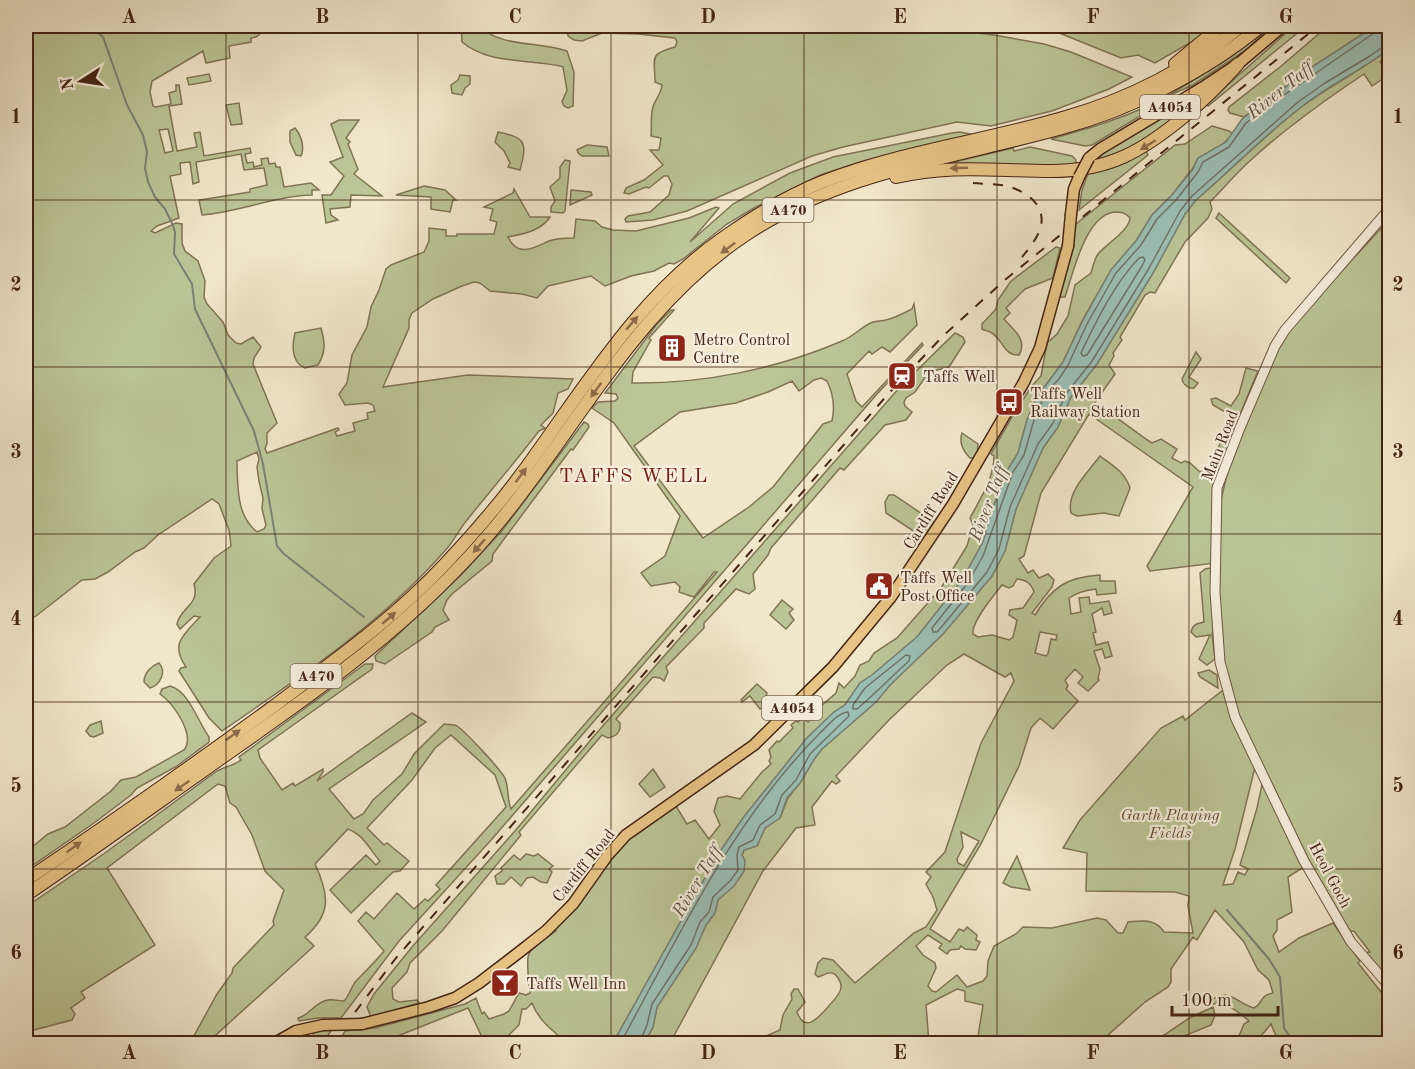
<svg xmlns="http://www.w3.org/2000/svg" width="1415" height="1069" font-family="'Old Standard TT',serif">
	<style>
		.green { fill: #bbc596; stroke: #807455; stroke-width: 1.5; fill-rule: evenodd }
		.water { fill: #9bc0b7; stroke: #788276; stroke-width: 1.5 }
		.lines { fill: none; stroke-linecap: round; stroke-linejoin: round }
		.shore { stroke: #707266; stroke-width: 1.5 }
		.stream { stroke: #788276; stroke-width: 2 }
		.tertiary-casing { stroke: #6f5542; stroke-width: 11 }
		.primary-casing { stroke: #442414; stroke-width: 13 }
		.trunk-casing { stroke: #442414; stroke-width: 14 }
		.tertiary { stroke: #f6efdd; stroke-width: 9 }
		.primary { stroke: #e8c486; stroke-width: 10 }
		.trunk { stroke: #e8c486; stroke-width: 12 }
		.rail { stroke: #442414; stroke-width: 2; stroke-dasharray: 10 10; stroke-linecap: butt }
		.primary-bridge-casing { stroke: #442414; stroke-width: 13; stroke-linecap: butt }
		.primary-bridge { stroke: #e8c486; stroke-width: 10 }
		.oneway { fill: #8e6c47 }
		.grid { fill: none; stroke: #442414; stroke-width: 1.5; stroke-opacity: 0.55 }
		.labels { text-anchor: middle; stroke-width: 4.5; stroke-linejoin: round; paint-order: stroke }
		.shield { fill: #f6efdd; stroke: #796150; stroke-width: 1.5 }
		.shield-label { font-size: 15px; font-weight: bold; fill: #442414 }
		.poi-label { font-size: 16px; fill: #442414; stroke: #f6efdd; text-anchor: start }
		.street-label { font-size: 16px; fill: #442414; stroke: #f6efdd }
		.park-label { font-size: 16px; font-style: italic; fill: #624c34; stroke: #f6efdd }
		.water-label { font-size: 18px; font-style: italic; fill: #5e5345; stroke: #f6efdd }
		.quarter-label { font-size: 20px; letter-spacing: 1.5px; fill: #7a1f14; stroke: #f6efdd }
		.neatline { fill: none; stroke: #442414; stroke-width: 2 }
		.grid-label { font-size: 20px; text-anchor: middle; font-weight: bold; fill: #442414 }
	</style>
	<rect width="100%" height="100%" fill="#f1e7cb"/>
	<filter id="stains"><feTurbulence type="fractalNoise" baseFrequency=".00333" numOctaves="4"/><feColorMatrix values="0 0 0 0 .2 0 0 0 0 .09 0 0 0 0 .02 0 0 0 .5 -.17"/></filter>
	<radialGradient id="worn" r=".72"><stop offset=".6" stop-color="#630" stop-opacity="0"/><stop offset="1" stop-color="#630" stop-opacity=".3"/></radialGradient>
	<g class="green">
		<path d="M26,26H130L132,28L154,26H270L256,37L251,38V42L229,46L230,58L206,63L203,51L152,81L150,92L153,106L156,107L171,104L169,93L176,91V85H179L182,104L169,106L177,151L197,147L194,133L200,132L204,156L250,148L251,153L245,154L247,163L253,162L254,167L262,165L261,159L268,158L269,164L275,163L276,167H280L284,187L311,183L319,190H312V195C275,196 239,212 202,215L199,200L250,192V189L267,185L264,168L244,170L241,154L196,162L199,182L193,184L190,162L180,163L181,174L170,176L179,218L157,226L151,231L155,233L176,223L182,224V243L185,251L198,261L205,281L204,297L207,304L223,322L228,335L236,343L241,344L253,337L261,347L254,358L253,364L277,423L267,433V443L265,449L267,453L338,428L339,430L335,432L337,436L355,431L353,423L368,419L367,413L375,411L373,405L368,403L345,405L339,394L347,383L352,355L367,327L371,307L379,290L386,269L391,265L424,252L429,241V228L446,230V236H457V234H494L497,222L490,220L493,209L484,207L513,193L514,189L530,217H550C541,231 523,234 508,237C518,258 533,248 549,241C557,238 566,238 574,238L576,219L595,221L602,227L613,230L636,231L689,218L716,207L719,208L690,242L733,204L790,173L833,157L952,133L960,132L975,135L863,161L820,175L754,208L727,224L683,259L674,264L669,263L654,271L631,276L605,286L591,276L548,286L537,298L522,294L490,291L480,283L474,282L462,286L433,299L412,313L409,320V328L383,387L468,375L573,379L568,389L558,393L553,413L541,425L545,428L539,431C516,461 491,490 467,520C458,531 453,543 443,553C380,624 299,678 222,731L209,718L179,671L181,668L186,667C170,644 183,635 200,617L194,616L180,629L177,624C181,606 200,606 194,584L214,558L231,546L229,530L219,504L212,499L158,535L144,548L135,552L108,572L95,579L82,580L36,616L31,619L29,618L26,621ZM168,129L173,151L165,153L159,130ZM257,452L259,459L257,467L259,481L263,498L262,509L266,525L264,529L257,532C237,516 238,490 237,467V461Z"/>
		<path d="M461,26H479C502,48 538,41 567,51L574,72L573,106L568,108L564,106L562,102L567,90L563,67C555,64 547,64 539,63C513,60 483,60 462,42Z"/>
		<path d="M567,26H918L994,35L1044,44L1071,52L1132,77L1109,89L1052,111L991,126L957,122L843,147L812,156L687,211L653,220L626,222L625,219L628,216L650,212L669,195L672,184L668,176H664L649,188L646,187L629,194L624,193L626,188L644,180L663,165L650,150H659L661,138L651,136C652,126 650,117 653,107C656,98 661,94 662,85L655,82C655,58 648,54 675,47L677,42L675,38L638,34L602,33L582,41L574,40L568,36Z"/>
		<polygon points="1042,26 1215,26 1193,41 1155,63 1138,55 1121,58"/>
		<path d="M1268,26L1261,36L1249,48L1193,85L1168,96L1152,109L1092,145L1085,146L1051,139C1086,129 1121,119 1154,103C1195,82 1231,54 1268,26Z"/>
		<polygon points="1294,26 1306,26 1208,106 1206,104"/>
		<polygon points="1328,26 1375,26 1315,65 1244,117 1230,113 1228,110 1229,107 1280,67"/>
		<path d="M1389,49V55L1380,62L1389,74V80L1387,76L1372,86L1364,74C1325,100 1287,127 1252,159C1237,172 1224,188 1210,202L1212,209L1208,218L1185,242L1155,293L1150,292L1145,295L1120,337L1122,340L1113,353L1114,356L1109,365L1115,374L1094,404C1116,415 1132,430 1152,443L1161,439L1177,449L1172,458L1181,463L1185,461L1190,463L1200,472L1208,469L1227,429L1235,425L1240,428L1222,475L1220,504L1231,458L1277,348L1304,311L1389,220V986L1362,953L1370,952L1354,931L1348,932L1331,906L1259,763L1226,684L1215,563L1150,571L1147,566L1193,487L1089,414L1041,493L1024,556L1019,559L1028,573L1033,570L1039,578L1048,574L1054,580L1052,587L1032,613L1035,615C1052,587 1067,577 1100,575V581H1115L1116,593L1097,595L1096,589C1086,590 1078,592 1069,598L1071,614L1081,612L1079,598L1089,597L1090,604L1109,601L1112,613L1104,615L1102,608L1092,614L1096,632L1093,633L1096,645L1108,642L1112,656L1105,658L1102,649L1094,651L1100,669L1098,679L1099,680L1088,691L1078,683L1083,677L1075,669L1065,680L1068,686L1066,689L1078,701L1053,729L1040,718L1031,728L1019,766L981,844L930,929L950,942L959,929L964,931L967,927L977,935L976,940L980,942L976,950L965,949L961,946L959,949L950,950L947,954L939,948L942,944L928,935L916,946L923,955L935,963L936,968L928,986L932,991L936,992L957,975L967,987L983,981L987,976L988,961L994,946L1016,934L1023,927L1052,928L1097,918L1106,920L1118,933H1123L1128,922C1142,921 1155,918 1164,932L1193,933L1188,906L1189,896L1175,892L1086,891L1087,853L1063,848L1080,820L1161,728L1183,716L1185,720L1223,690L1233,723L1255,767L1235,849L1223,885L1233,884L1238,872L1245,875L1248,869L1240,865L1257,808L1263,780L1304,867L1288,877L1292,912L1277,920V930L1273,936L1279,952L1299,938L1333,923L1360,961L1358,963L1389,1002V1043H1279L1271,1024L1255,1043H1236L1244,1024L1249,1021C1236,1010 1227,1002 1209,1004L1208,1002C1230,986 1235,1003 1254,1008C1264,1003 1259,995 1273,993L1269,980L1258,970L1244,942L1215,910L1197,940L1193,937L1171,969V982L1168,987L1145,1002L1099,1043H977L983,1005L965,1001V991L957,989L926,1005L929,1043H739L747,1038L764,1037L780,1030L783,1015L792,999L791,994L794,989H798L805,1002L797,1012C805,1034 819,1017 828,1007C832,1002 840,995 841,988C842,983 837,974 832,973C828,972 822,976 818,977L815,974L818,963L823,958L833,960L855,983L914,933L926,927L937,910L933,897L926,884L931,877L926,872L945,852L981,743L1014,681L1011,673L1005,677L964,654L947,665L889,720L836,776L840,781L836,784L832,781L812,807L815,825L796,828L763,871L670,1043L644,1044L653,1027L657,1007L696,948L706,925L715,913L718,900L738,880L744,871L745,861L742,855L744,850L757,846L765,828L780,818L788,798L800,783L815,758L822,749L876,702L890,685L943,634L992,576L1005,551L1016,509L1043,448L1058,427L1071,397L1097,364L1153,273L1185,214L1196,200C1231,170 1264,136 1300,108C1329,86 1361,71 1389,49ZM1017,579C1026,580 1031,583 1034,592L1023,608L1010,610L1009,615L1017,620L1013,637L1009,640L992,635L978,637L973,634C971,622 994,595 1002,585L1009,588L1013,586ZM1040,632L1057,635L1056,640L1051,639L1048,654L1046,656L1035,653ZM961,832L979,841L964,866L958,863L957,859L963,847Z"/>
		<polygon points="209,74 211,81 189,85 187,78"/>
		<polygon points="460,75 470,76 470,84 465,88 462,95 452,93 451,85 458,80"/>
		<polygon points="1210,88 1151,138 1093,164 1103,153"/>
		<polygon points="239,103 242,124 231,125 226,105"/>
		<polygon points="339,120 359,120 346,138 350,142 348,144 358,169 354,174 382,196 351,195 350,207 330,209 331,215 338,220 326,223 322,195 331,195 344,176 330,162 343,157 331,124"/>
		<path d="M1212,126L1229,131L1233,134L1220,147L1198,158L1193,168L1171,196L1152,215L1136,241L1111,270L1082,321L1063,362L1037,397L1027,420L1018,453L1008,469L992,510L983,542L962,580L917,637L872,675L860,683L845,705L834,712L807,738L743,818L719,853L613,1043H567C553,1031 539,1021 532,1003L526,1009H522L519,1025L504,1040L506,1043H482L483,1039L468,1008L380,1043L338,1044L345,1031L375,1028L465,1004L476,998L482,1014L484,1012L489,1019L504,1014L509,1011L519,993L526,995L530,993C529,986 526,958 529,954C533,945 548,937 556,931V927L623,844L676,806L687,824L695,820L709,839L720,825L714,811L718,798L727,796L740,799L762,772L771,764L769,761L771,757L769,750L777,741L779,742L793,728L791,725L796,721L798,722L803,718L808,722L820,711L821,706L836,693L839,683L844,688L855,676L860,665L869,661L874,653L897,638L941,588L967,546L973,525L970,518C980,499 994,478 994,456L991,454L1012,417L1031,387L1041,376L1047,343L1057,334L1068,316L1075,285L1091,273C1093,266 1094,260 1098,254C1106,244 1129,231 1130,218C1125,212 1121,212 1114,212C1085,216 1073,274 1065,297H1059L1076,224L1175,145L1185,144Z"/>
		<path d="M295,128C301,135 305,147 301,156L296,155L290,142V131Z"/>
		<path d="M498,132C527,138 527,143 520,170L508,167L510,163L504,151L495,142Z"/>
		<polygon points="587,145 607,147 609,156 582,156 578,153 577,150"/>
		<polygon points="1030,147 1072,156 1076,160 1075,167 950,163 1013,148 1014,151"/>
		<polygon points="1146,151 1148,155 1079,210 1082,190 1089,171"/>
		<polygon points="565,160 570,161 565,211 563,213 551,212 551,207 555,201 550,187 560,178 560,167"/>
		<polygon points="424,186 445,190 456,200 453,200 450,212 431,209 431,197 396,195"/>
		<polygon points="571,190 591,192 592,195 570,205"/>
		<polygon points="1219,213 1290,278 1286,283 1216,218"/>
		<path d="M1056,247L1060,248L1053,278L1025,289L1006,308L1010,313L1004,319C1013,329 1028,340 1019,355C1004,356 1003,340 992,333C989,331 986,331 982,329V324L996,309L998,300L1011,281Z"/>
		<path d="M914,304L917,325L890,352L882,347L872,354L869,351L847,374L856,401L862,407L922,343L923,345L877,394L492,839L399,941L341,1018H318L299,1021L298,1018C310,1015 316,1001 328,1000C333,999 339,1001 344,1001C350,995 351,986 357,980C366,971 376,961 384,951L358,921L366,912L374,919L397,893L414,909L425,899L428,901L440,889L436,885L506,807L495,775L451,735L435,748L412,780L367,828L384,845L387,843L409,861L400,871L393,872L351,913L330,890L366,855L376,865L380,861C370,850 364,835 348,829L315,864C329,894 332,914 305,937L314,946L207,1043H190L217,994L232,973L233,968L274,925L273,921L284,890L265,871L252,835L236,807L230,803L225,786L218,784L107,868L155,945L81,992L85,998L71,1008L75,1014L72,1020L26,1032V907L105,853L217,771C226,766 233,766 241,760L239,757L365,664H373L372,669L258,750L260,758L282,790L293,783L295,786L323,769V772L317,781L412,713L426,722L329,789L354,819L363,814L373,800L402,774L414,754L444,724C447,725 454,724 457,726C466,732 500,769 505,778C509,789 507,799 511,809L717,572H714L694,597L679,592L680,587L675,582L651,586L641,573L665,556L680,516L614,423L592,408L598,402L615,401L618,398L616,394L605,393L657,324L671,310H674L649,338L651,340L633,372L632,383C703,384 777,369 842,341C853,337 862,326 873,322C877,321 882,321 886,320C895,318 904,313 912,309ZM821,378L827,381C834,395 835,407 832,421L823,424L773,487L749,507L703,538L634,446L680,412L736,403L768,392L792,381L799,391L814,380Z"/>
		<path d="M321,328C325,342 326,352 318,365L305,368C291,362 292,346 295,333Z"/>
		<path d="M955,333L963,337L965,342L949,367L929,372L915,392L906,398L904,402L905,406L912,412L906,420L885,425L844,470L840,468L771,548L768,555L753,574L755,589L749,594L736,589L704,623V628L666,667L668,672L664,681L660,678L653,677L616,719L620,723C621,732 617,736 608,738L602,735L519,832L521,835L442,931L410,963L407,972L392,988L393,999L399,1002L417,1000L419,1003L371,1017L367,1007L374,994L412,947L515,831L594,736L900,387Z"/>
		<path d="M1196,352L1201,359L1189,377L1198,383L1194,388C1189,389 1183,385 1182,379Z"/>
		<polygon points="1246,368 1258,371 1241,412 1230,415 1213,405 1211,399 1216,398 1231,406 1239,394"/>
		<polygon points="584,422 588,424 589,427 573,450 571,449 493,554 492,561 452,594 447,600 443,610 449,620 435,627 432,632 385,664 376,661 375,656 462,574 501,532"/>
		<path d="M962,433L978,444L977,455L974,458H970C963,451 959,442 962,433Z"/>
		<path d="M1100,456C1112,465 1125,472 1130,488L1119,516L1104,513L1077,516L1071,513C1066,492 1089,471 1100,456Z"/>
		<polygon points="889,495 894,495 934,522 924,538 886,513 885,502"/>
		<path d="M1215,567L1217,630L1212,634L1215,659L1207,665L1199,659L1210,635L1196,637L1191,632C1193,624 1196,624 1204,622L1200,573L1205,569Z"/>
		<polygon points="782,600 793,609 789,613 794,620 786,629 770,615"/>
		<path d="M159,663C167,672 160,685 150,688L144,682C144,673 151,666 159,663Z"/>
		<polygon points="1209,670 1217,675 1218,688 1200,677 1198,673"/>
		<polygon points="757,684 767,693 763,707 760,709 750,696 742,702 741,700"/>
		<path d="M170,686C189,691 198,722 209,737V742L177,766L137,788L131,795L94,823L26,870V852L48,834L65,827L111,791L121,780L136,777L184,750C196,735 173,703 160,694L162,689Z"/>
		<polygon points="101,721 103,733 94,737 90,736 86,731 90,725"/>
		<polygon points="653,769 665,787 650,797 639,784"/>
		<polygon points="526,854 534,856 538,854 553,866 549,869 552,872 547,883 541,882 533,877 527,878 521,886 511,877 504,884 497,884 495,876 502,871 501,868 514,855 520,860"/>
		<polygon points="1017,856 1030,890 1011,887 1003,883"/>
		<polygon points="1213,1007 1215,1015 1211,1025 1184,1036 1179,1043 1138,1043 1164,1035 1191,1017"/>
		<polygon points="332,1029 323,1043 317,1043 312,1031"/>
	</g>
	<path class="water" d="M1375,26H1389V49C1362,70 1331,84 1304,105C1266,133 1232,169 1196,200L1185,214L1153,273L1097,364L1071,397L1058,427L1043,448L1016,509L1005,551L992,576L943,634L890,685L876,702L822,749L815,758L800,783L787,798L780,818L765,828L757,846L744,850L742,855L745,861L744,871L734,886L718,900L715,913L706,925L696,948L657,1007L653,1027L644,1043H613L719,853L743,818L807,738L834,712L845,705L860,683L872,675L917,637L962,580L983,542L992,510L1008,469L1018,453L1027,420L1037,397L1063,362L1082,322L1111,270L1136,241L1152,215L1171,196L1193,169L1198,158L1226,142L1242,119L1315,65Z"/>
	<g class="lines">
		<g class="shore">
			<polyline points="1376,26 1374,33 1271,104 1246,123 1229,147 1203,162 1198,172 1176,200 1157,219 1141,245 1116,273 1087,324 1068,365 1059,379 1048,390 1036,413 1024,455 1013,472 983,556 967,584 932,628 933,632 937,632 944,624 987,572 999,549 1010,507 1038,444 1053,423 1066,394 1092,361 1148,270 1180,211 1192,196 1298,102 1325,83 1370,56 1384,46 1390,45"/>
			<path d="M1143,257L1145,260L1142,266L1087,355L1083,356L1081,353C1097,320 1114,284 1139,258Z"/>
			<path d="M906,655L910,656L909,661C891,677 875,694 857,709H853V705L865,688Z"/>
			<path d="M620,1044C679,936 732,821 820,733C828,726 837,713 848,712L849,716L810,754L796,780L782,795L775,814L760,825L753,840L739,847L737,855L738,870L730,881L713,897L709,912L700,922L691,945L652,1004L647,1025L639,1044"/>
		</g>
		<g class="stream">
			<polyline points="90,26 103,37 127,105 143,135 147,152 145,168 148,182 155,197 165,209 173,225 175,233 174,254 192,284 195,309 254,431 263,464 277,546 284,554 364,617"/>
			<polyline points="1227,910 1269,959 1280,977 1284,1028 1290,1037 1299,1044"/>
		</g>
		<g class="tertiary-casing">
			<polyline id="tertiary" points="1390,208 1285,330 1275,346 1240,428 1217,488 1215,592 1220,662 1235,717 1304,861 1351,942 1390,987"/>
		</g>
		<g class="primary-casing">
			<g id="primary">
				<polyline points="1089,158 1100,149 1205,86 1238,64 1283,26"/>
				<polyline points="1071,214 1074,189 1079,177"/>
				<polyline points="362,1024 429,1007 455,998 479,983 522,950 546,931 573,904 607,856 626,835 754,745 833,667 891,597 953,504 1024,382 1040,348 1068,246"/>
				<polyline points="273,1044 296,1031 323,1025"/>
			</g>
		</g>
		<g class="trunk-casing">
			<g id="trunk">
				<polyline points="1175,64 1221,26"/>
				<path d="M896,177C951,164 996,171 1051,171C1109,171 1143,151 1186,115C1205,99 1222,82 1238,64"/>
				<path d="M26,880C108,825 189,768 270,709C331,663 394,619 446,563C479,528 511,490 538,451C593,374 644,293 723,238C754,216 787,196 822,182C901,151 986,141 1066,117C1129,99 1191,67 1241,26"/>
				<path d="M26,895C88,853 149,809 210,766C300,703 389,642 464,562C564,458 623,315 747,234C842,171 955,158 1062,128C1130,110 1207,71 1261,26"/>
			</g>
		</g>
		<use href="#tertiary" class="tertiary"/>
		<use href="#primary" class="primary"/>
		<use href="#trunk" class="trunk"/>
		<g class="rail">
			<path d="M973,183C984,184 996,184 1007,186C1015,188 1025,193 1032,199C1052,219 1037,239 1022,257"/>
			<polyline points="331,1044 396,958 889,393 944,335 1006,279 1318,26"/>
		</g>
		<g class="primary-bridge-casing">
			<g id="primary-bridge">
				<polyline points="1079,177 1089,158"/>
				<polyline points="1068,246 1071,214"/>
				<polyline points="323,1025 362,1024"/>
			</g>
		</g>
		<use href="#primary-bridge" class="primary-bridge"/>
	</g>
	<defs><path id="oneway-solid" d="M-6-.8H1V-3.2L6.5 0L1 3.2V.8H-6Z" transform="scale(1.5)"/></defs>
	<g class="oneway">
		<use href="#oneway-solid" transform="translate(1148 145) rotate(148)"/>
		<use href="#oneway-solid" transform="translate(959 168) rotate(178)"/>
		<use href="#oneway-solid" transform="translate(728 248) rotate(144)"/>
		<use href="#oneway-solid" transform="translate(632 323) rotate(-49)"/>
		<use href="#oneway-solid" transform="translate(596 390) rotate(126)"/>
		<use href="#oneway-solid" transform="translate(521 475) rotate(-53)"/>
		<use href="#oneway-solid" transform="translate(479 546) rotate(131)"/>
		<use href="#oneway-solid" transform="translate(389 618) rotate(-41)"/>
		<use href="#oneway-solid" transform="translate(233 735) rotate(-36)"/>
		<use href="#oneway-solid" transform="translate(182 786) rotate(145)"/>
		<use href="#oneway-solid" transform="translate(74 847) rotate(-35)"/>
	</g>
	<path class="grid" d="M226,26V1044M418,26V1044M611,26V1044M804,26V1044M997,26V1044M1189,26V1044M26,200H1390M26,367H1390M26,534H1390M26,702H1390M26,869H1390"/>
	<defs>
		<g id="building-square" transform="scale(1.5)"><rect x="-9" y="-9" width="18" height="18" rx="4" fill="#8f2418" stroke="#f6efdd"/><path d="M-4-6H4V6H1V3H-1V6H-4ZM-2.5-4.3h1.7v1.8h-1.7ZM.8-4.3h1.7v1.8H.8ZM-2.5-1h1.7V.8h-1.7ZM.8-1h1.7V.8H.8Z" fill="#fff"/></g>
		<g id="station-square" transform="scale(1.5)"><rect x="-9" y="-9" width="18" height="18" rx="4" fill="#8f2418" stroke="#f6efdd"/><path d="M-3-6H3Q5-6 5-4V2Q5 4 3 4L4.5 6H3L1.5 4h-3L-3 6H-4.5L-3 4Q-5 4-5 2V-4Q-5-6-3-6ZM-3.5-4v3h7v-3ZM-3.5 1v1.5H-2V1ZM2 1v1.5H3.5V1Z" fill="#fff"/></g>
		<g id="bus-square" transform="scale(1.5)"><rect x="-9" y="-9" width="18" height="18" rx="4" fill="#8f2418" stroke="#f6efdd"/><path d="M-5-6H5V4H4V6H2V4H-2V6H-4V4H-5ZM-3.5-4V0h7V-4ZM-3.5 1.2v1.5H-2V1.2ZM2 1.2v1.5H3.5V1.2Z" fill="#fff"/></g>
		<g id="civic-square" transform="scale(1.5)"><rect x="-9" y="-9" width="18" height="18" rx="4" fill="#8f2418" stroke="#f6efdd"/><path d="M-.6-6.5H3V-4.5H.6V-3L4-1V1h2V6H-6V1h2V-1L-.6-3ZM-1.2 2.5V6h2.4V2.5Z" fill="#fff"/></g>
		<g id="bar-square" transform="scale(1.5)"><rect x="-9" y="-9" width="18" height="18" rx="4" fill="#8f2418" stroke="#f6efdd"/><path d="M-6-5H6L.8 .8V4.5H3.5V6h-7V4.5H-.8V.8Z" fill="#fff"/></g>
	</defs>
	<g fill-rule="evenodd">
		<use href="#building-square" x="672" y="348"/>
		<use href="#station-square" x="902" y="376"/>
		<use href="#bus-square" x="1009" y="402"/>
		<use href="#civic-square" x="879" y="586"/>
		<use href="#bar-square" x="505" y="983"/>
	</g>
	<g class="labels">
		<g class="shield">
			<rect x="1140" y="95" width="60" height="24" rx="4.5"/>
			<rect x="762.5" y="198" width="51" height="24" rx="4.5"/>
			<rect x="290.5" y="664" width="51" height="24" rx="4.5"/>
			<rect x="762" y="696" width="60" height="24" rx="4.5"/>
		</g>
		<g class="shield-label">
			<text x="1170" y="112">A4054</text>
			<text x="788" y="215">A470</text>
			<text x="316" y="681">A470</text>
			<text x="792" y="713">A4054</text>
		</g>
		<g class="poi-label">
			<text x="693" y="345">Metro Control<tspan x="693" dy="18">Centre</tspan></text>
			<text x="923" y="382">Taffs Well</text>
			<text x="1030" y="399">Taffs Well<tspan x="1030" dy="18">Railway Station</tspan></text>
			<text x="900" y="583">Taffs Well<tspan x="900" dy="18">Post Office</tspan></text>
			<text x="526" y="989">Taffs Well Inn</text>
		</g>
		<g class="street-label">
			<text transform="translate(1219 445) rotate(-69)" y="6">Main Road</text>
			<text transform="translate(930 510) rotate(-58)" y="6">Cardiff Road</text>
			<text transform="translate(583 865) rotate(-51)" y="6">Cardiff Road</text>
			<text transform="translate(1331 875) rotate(62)" y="6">Heol Goch</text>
		</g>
		<g class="park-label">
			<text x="1170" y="820">Garth Playing<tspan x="1170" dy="18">Fields</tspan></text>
		</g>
		<g class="water-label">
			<text transform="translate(1280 90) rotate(-39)" y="6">River Taff</text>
			<text transform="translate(988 503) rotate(-69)" y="6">River Taff</text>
			<text transform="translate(697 881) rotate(-59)" y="6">River Taff</text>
		</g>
		<g class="quarter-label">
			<text x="634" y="482">TAFFS WELL</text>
		</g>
	</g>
	<rect width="1415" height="1069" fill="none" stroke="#f1e7cb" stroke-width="66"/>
	<g transform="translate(81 81) rotate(258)" stroke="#f6efdd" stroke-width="4.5" paint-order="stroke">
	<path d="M0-4.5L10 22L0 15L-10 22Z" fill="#442414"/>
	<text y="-9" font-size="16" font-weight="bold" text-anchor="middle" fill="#442414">N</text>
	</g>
	<path d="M1172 1006v9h106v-9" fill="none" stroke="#442414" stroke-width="3"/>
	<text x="1181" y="1006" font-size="18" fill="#442414" stroke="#f6efdd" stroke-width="4.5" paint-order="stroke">100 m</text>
	<rect x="33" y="33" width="1349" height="1003" class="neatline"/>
	<g class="grid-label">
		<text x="129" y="23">A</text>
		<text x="322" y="23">B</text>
		<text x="515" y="23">C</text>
		<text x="708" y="23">D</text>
		<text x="900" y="23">E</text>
		<text x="1093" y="23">F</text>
		<text x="1286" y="23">G</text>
		<text x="16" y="123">1</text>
		<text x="1398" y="123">1</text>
		<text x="16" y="291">2</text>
		<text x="1398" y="291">2</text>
		<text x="16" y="458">3</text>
		<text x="1398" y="458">3</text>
		<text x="16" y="625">4</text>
		<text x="1398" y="625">4</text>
		<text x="16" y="792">5</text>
		<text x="1398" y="792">5</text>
		<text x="16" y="959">6</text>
		<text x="1398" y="959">6</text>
		<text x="129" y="1059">A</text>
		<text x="322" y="1059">B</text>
		<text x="515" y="1059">C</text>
		<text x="708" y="1059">D</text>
		<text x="900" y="1059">E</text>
		<text x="1093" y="1059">F</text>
		<text x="1286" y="1059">G</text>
	</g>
	<rect width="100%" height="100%" filter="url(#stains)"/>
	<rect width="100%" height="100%" fill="url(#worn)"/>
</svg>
